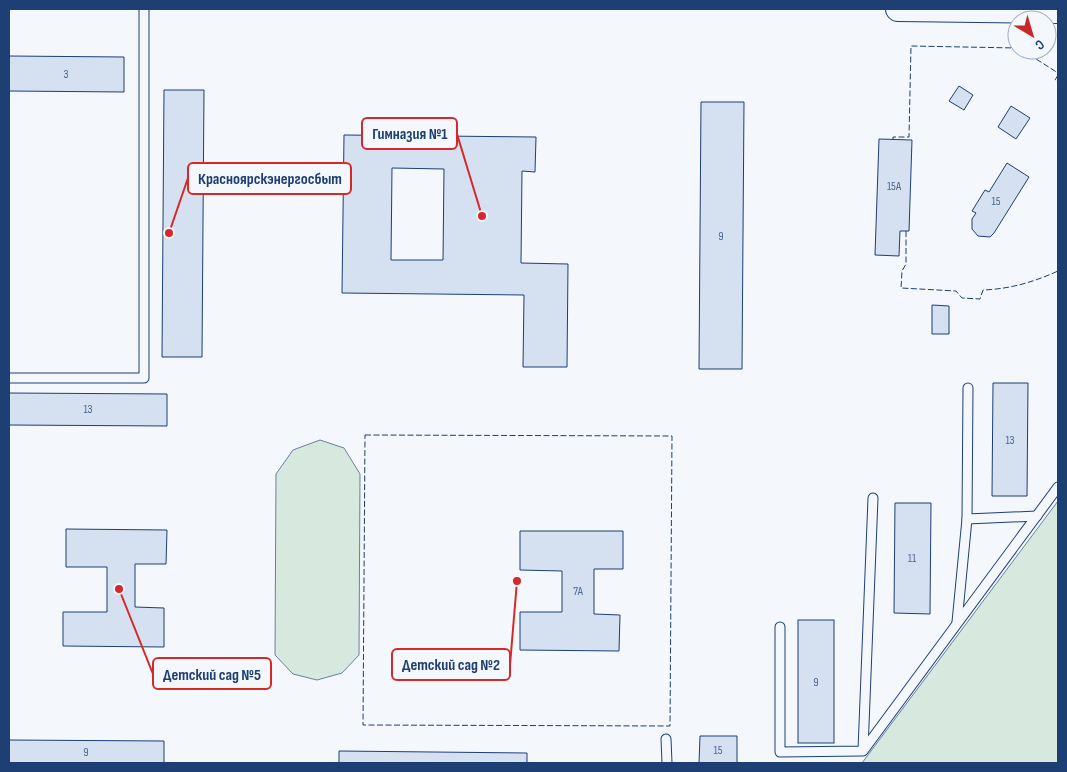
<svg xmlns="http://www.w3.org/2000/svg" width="1067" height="772" font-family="'Sofia Sans Condensed',sans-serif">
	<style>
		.green { fill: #d7e8df; stroke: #687fa3 }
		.building { fill: #d5e0f0; stroke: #1d3f73; fill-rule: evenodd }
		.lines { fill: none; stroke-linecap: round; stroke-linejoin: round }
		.lane-casing { stroke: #1d3f73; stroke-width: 11 }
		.secondary-casing { stroke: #1d3f73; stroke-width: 26 }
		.lane { stroke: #f4f7fb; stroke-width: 9 }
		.secondary { stroke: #f4f7fb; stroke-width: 24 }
		.fence { stroke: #1d3f73; stroke-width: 1; stroke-dasharray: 6 2.5; stroke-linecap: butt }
		.labels { text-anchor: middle; stroke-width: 4; stroke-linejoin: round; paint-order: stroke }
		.number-label { font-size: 12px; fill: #4b6792 }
		.leader { fill: none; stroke: #d62828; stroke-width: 2 }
		.callout-dot { fill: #d62828; stroke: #f4f7fb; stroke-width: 2 }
		.callout { fill: #f4f7fb; stroke: #d62828; stroke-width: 2 }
		.callout-label { font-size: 16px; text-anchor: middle; font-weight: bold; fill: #1d3f73 }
	</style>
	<rect width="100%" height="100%" fill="#f4f7fb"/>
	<g class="green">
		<polygon points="320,440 344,448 360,474 359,655 342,673 317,680 293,674 275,655 276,474 293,450"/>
		<polygon points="1058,501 1058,763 862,763"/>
	</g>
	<g class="building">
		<polygon points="9,56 124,57 124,92 9,91"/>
		<polygon points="959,86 973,95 964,110 949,101"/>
		<polygon points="164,90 204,90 202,357 162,357"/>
		<polygon points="701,102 744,102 742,369 699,369"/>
		<polygon points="1011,106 1030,118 1016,139 998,127"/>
		<path d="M344,135L536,137L535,172L522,171L521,263L568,264L567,367H523L524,295L342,293ZM392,168L444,169L443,260H391Z"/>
		<polygon points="879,139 912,140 909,231 900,231 899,256 875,255"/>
		<polygon points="1007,163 1029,177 994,233 990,237 978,236 972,229 972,219 976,213 972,211 985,190 989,192"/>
		<polygon points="932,305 949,306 949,334 932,334"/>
		<polygon points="993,383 1028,383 1027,496 992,496"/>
		<polygon points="9,393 167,394 167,426 9,425"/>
		<polygon points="895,503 931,503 930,614 894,613"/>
		<polygon points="66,529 167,530 166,564 135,564 135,607 164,608 164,647 63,646 63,612 107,612 107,567 66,567"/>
		<polygon points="520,531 623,531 623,569 594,569 594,614 620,615 619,651 520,650 520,612 562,612 562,571 520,570"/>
		<rect x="798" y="620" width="36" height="123"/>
		<polygon points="700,736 737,736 737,763 699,763"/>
		<polygon points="9,740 164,741 164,763 9,763"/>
		<polygon points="339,751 527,753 527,763 339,763"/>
	</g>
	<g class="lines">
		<g class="lane-casing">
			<g id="lane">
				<polyline points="9,378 144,378 144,9"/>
				<polyline points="967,519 1037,516"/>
				<polyline points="957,622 967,519 968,388"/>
				<polyline points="780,627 780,752 863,751 1058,487"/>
				<polyline points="666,739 667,763"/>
				<polyline points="863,750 873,498"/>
			</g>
		</g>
		<g class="secondary-casing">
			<polyline id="secondary" points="898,9 1058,11"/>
		</g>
		<use href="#lane" class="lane"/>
		<use href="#secondary" class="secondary"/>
		<g class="fence">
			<polyline points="1022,50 1058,73"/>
			<polyline points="1058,75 1055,80 1058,83"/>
			<polyline points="893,140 893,137 909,137 911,46 1017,48"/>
			<path d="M906,231V264L902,271L901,288L956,291L962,298L980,299L983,290C1010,289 1034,282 1058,271"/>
			<polygon points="365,435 672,436 670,726 363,725"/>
		</g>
	</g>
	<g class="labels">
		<g class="number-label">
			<text x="66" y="78">3</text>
			<text x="894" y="190">15А</text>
			<text x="996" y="205">15</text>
			<text x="721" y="240">9</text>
			<text x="88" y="413">13</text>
			<text x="1010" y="444">13</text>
			<text x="912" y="562">11</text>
			<text x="578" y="595">7А</text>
			<text x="816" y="686">9</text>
			<text x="718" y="754">15</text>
			<text x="86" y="756">9</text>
		</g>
	</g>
	<path class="leader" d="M482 216L457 134M169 233L188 178M517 581L510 665M119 589L153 674"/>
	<g class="callout-dot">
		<circle cx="482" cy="216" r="5"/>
		<circle cx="169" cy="233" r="5"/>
		<circle cx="517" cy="581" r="5"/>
		<circle cx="119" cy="589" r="5"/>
	</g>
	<g class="callout">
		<rect x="362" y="118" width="95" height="31" rx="5"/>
		<rect x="188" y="163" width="163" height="31" rx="5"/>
		<rect x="392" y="649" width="118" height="31" rx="5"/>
		<rect x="153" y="658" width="118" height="31" rx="5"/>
	</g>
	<g class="callout-label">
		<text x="410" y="139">Гимназия №1</text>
		<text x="270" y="184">Красноярскэнергосбыт</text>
		<text x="451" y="670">Детский сад №2</text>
		<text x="212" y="680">Детский сад №5</text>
	</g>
	<rect width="1067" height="772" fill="none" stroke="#1d3f73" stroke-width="20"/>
	<g transform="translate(1032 35) rotate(142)"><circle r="24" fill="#f4f7fb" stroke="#9eadc5"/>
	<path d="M0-4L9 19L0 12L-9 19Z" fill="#c62828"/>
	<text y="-8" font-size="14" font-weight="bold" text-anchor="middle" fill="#1d3f73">С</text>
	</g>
</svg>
